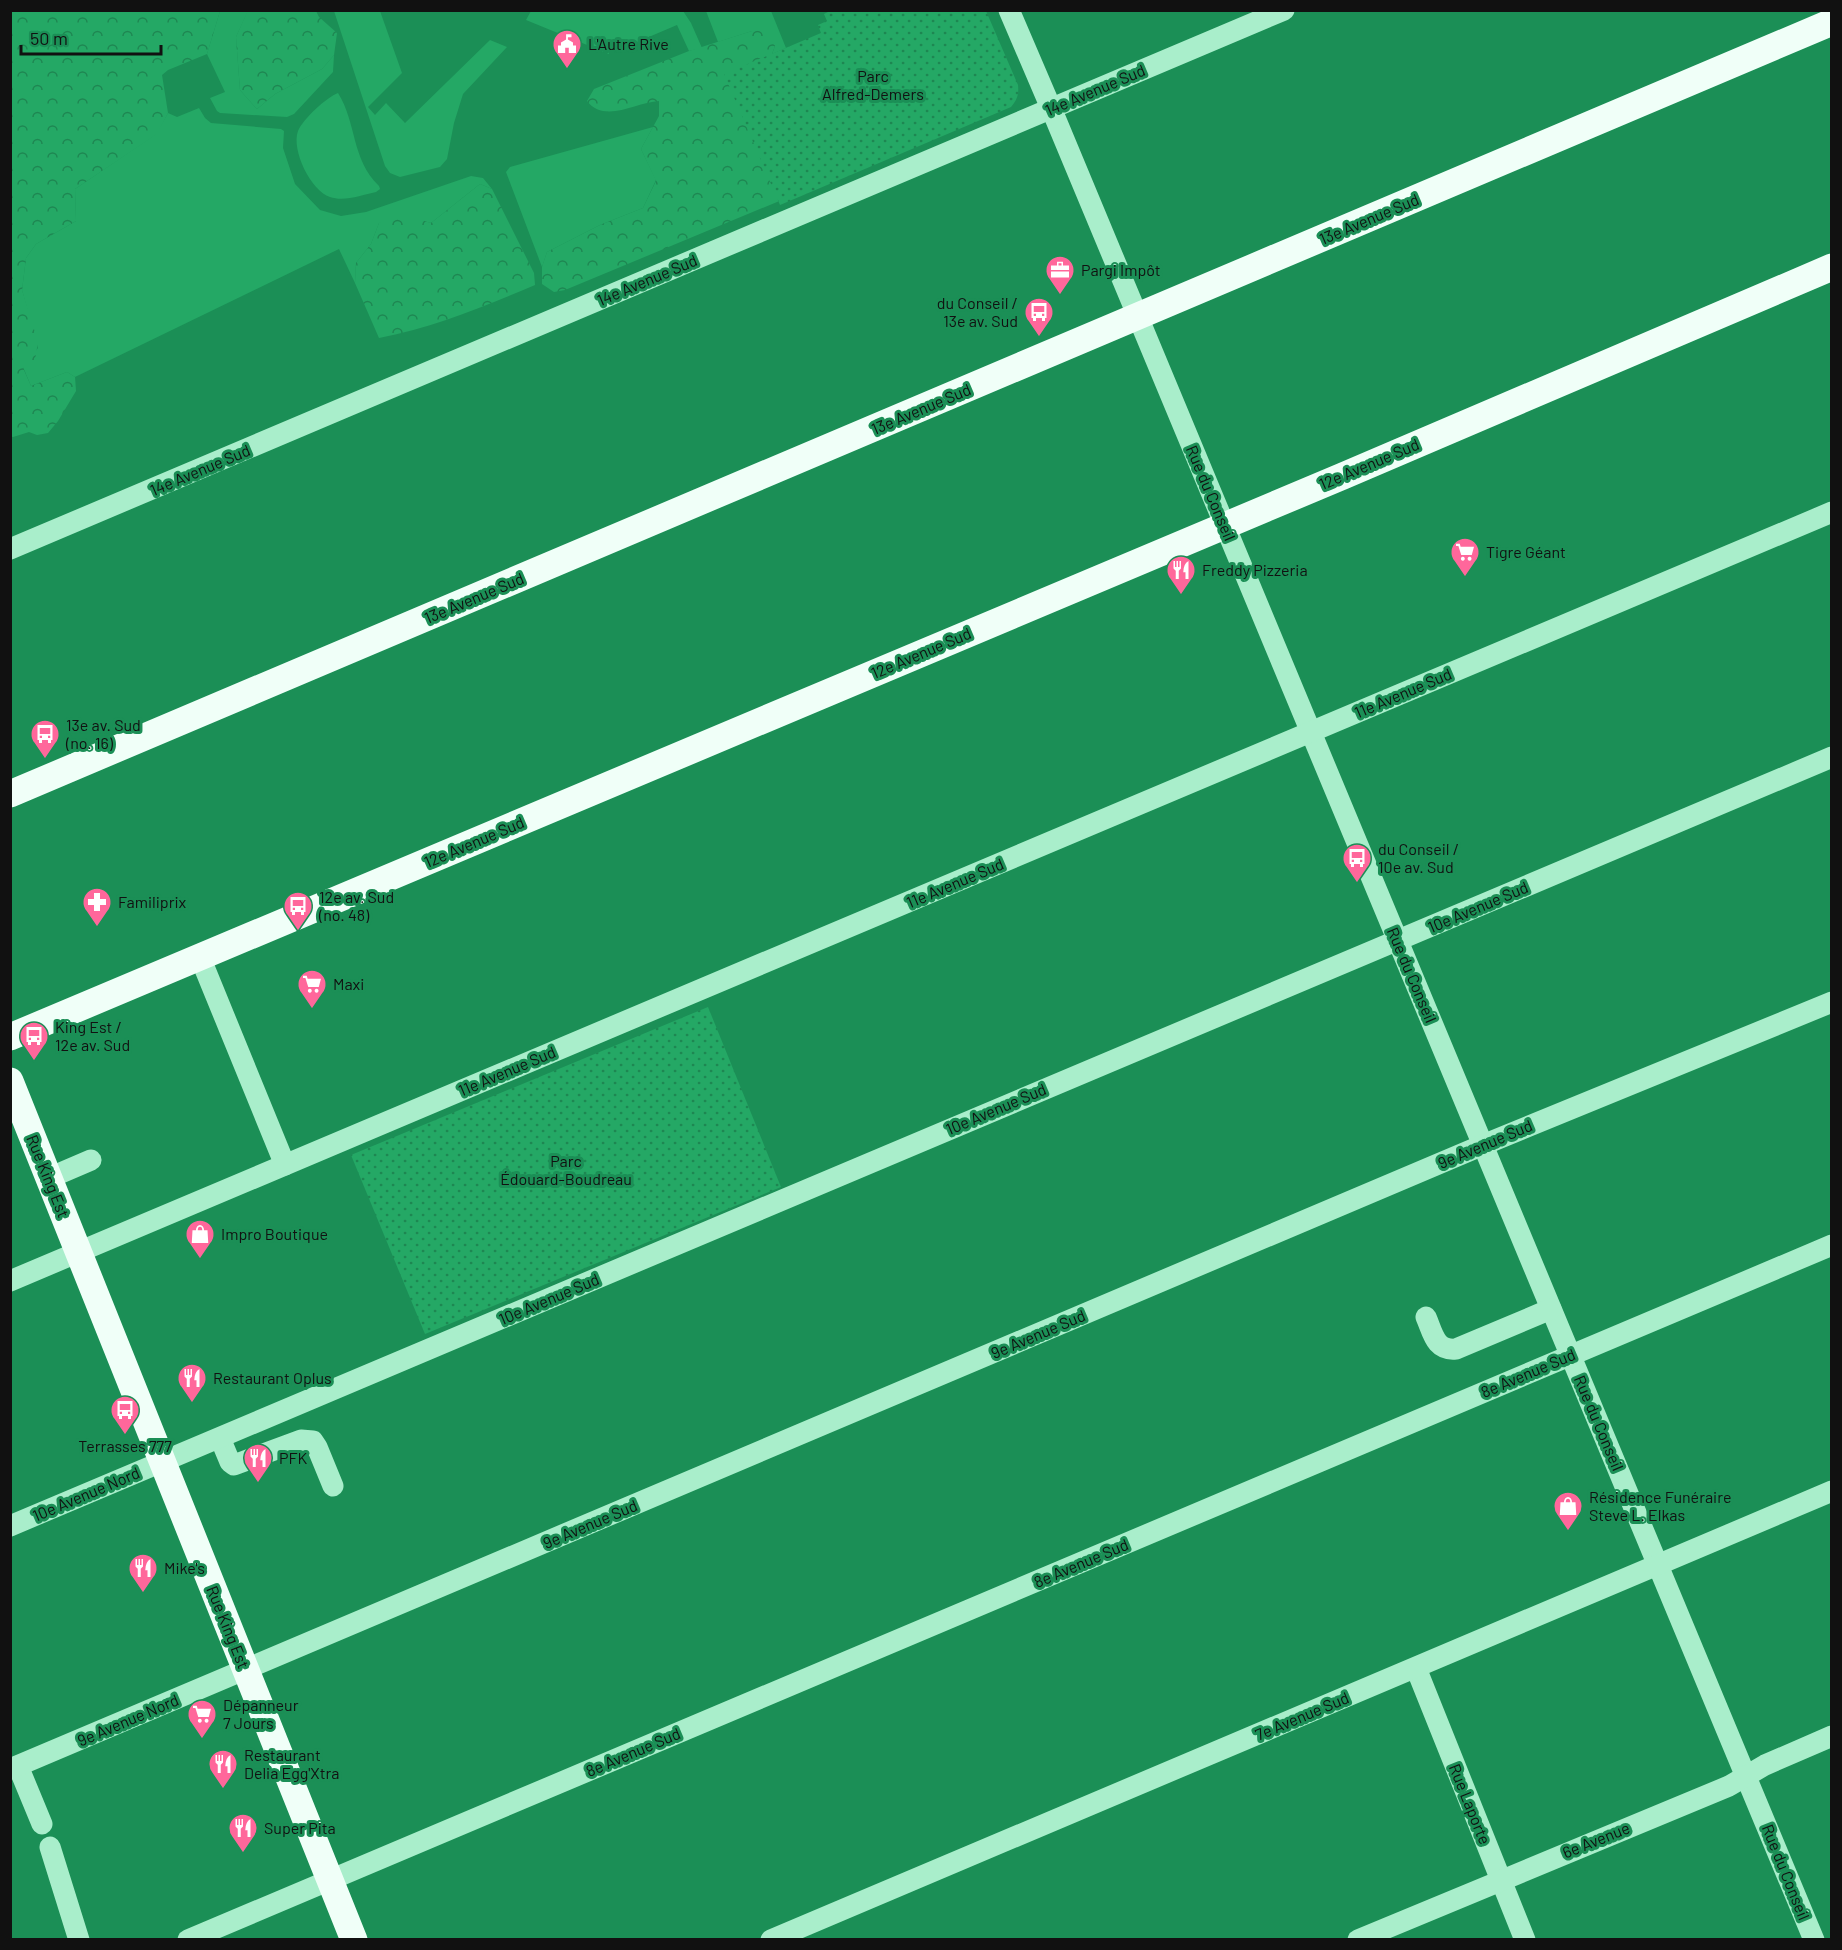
<svg xmlns="http://www.w3.org/2000/svg" width="1842" height="1950" font-family="Barlow,sans-serif">
	<style>
		.green { fill: #24a865 }
		.forest { fill: url(#forest-crowns) }
		.park { fill: url(#park-dots) }
		.lines { fill: none; stroke-linecap: round; stroke-linejoin: round }
		.minor { stroke: #a9eecb; stroke-width: 21 }
		.major { stroke: #f0fff8; stroke-width: 27 }
		.labels { text-anchor: middle; stroke-width: 6; stroke-linejoin: round; paint-order: stroke }
		.poi-label { font-size: 16px; fill: #111; stroke: #1b8f56; text-anchor: start }
		.park-label { font-size: 16px; fill: #111; stroke: #1b8f56 }
		.street-label { font-size: 16px; fill: #111; stroke: #1b8f56 }
	</style>
	<defs>
		<pattern id="forest-crowns" width="20" height="18" patternUnits="userSpaceOnUse" patternTransform="scale(1.5)"><rect width="20" height="18" fill="#24a865"/><path d="M2 6a3 3 0 1 1 6 0M12 15a3 3 0 1 1 6 0" fill="none" stroke="#1e8752"/></pattern>
		<pattern id="park-dots" width="8" height="8" patternUnits="userSpaceOnUse" patternTransform="scale(1.5)"><rect width="8" height="8" fill="#24a865"/><path d="M2 2h.1M6 6h.1" fill="none" stroke="#1e8752" stroke-width="1.8" stroke-linecap="round"/></pattern>
	</defs>
	<rect width="100%" height="100%" fill="#1b8f56"/>
	<g class="green">
		<polygon points="220,11 248,11 236,37 240,90 257,109 275,94 322,69 334,55 333,72 294,114 287,117 220,113 217,111 210,98 225,92 207,54"/>
		<polygon points="334,11 380,11 402,73 368,107 375,115 386,103 405,123 490,40 507,47 463,94 454,123 447,159 440,167 400,177 390,173 385,166"/>
		<polygon points="531,11 683,11 691,23 702,48 689,51 677,25 630,45 627,40 609,48 609,54 526,20"/>
		<polygon points="706,11 771,11 786,48 772,54 775,46 752,31 718,42"/>
		<path d="M338,93C357,123 351,159 379,186L380,189L376,192C362,195 344,202 330,197C311,191 291,150 298,131C303,119 327,97 338,93Z"/>
		<polygon points="199,108 205,118 211,123 281,129 284,131 283,148 295,184 320,210 341,216 366,212 471,176 483,178 492,189 480,184 431,223 419,220 379,223 371,244 356,263 355,283 339,249 75,377 67,372 31,386 23,367 38,348 22,290 26,258 36,244 76,221 75,189 156,134 168,113 177,117"/>
		<polygon points="653,127 641,149 656,180 643,208 600,225 547,252 542,267 506,172 510,167"/>
	</g>
	<g class="forest">
		<polygon points="248,10 316,11 319,17 337,33 334,55 322,69 275,94 257,109 240,90 236,37"/>
		<polygon points="10,11 220,11 207,54 168,70 162,75 168,113 157,134 75,189 76,221 36,244 26,258 22,290 38,342 35,360 23,368 31,386 67,372 75,377 76,391 58,421 48,433 37,435 29,432 13,437 10,436"/>
		<path d="M766,30L775,46L768,64L825,182L565,290L554,292L542,284V267L547,252L600,225L643,208L656,181L641,149L659,116V101C636,102 605,124 587,101L594,89L689,51L752,31Z"/>
		<path d="M480,184L492,189L534,273L535,285C483,307 435,327 379,338L355,283L356,263L371,244L379,223C390,217 400,209 412,215C419,218 423,221 431,223Z"/>
	</g>
	<g class="park">
		<path d="M832,10L986,11L1018,85C1019,95 1017,100 1011,107L780,205L724,74L821,33L818,25L827,21L824,14Z"/>
		<polygon points="708,1007 781,1187 425,1334 351,1155"/>
	</g>
	<g class="lines">
		<g class="minor">
			<polyline points="1009,10 1051,108 1814,1940"/>
			<polyline points="10,549 1284,10"/>
			<polyline points="200,957 285,1165"/>
			<polyline points="49,1178 91,1160"/>
			<polyline points="10,1281 1832,512"/>
			<path d="M1426,1317C1433,1333 1435,1351 1456,1349L1551,1309"/>
			<polyline points="220,1438 230,1462 234,1465 301,1440 313,1441 317,1447 333,1486"/>
			<polyline points="10,1526 1832,757"/>
			<polyline points="1416,1668 1525,1940"/>
			<polyline points="18,1766 42,1824"/>
			<polyline points="10,1769 1483,1145 1832,1002"/>
			<polyline points="50,1847 79,1940"/>
			<polyline points="188,1940 1832,1245"/>
			<polyline points="771,1940 1832,1491"/>
			<polyline points="1358,1940 1729,1786 1765,1765 1832,1736"/>
		</g>
		<g class="major">
			<polyline points="10,794 1832,22"/>
			<polyline points="10,1037 1343,476 1832,267"/>
			<polyline points="10,1081 354,1940"/>
		</g>
	</g>
	<defs>
		<g id="civic-pin" transform="scale(1.5)"><path d="M0 17L-7.5 6A9.5 9.5 0 1 1 7.5 6Z" fill="#ff679b" stroke="#1b8f56"/><path d="M-.6-6.5H3V-4.5H.6V-3L4-1V1h2V6H-6V1h2V-1L-.6-3ZM-1.2 2.5V6h2.4V2.5Z" fill="#fff"/></g>
		<g id="office-pin" transform="scale(1.5)"><path d="M0 17L-7.5 6A9.5 9.5 0 1 1 7.5 6Z" fill="#ff679b" stroke="#1b8f56"/><path d="M-6-3h4V-5.5h4V-3h4V5H-6ZM-1-4.5V-3h2v-1.5ZM-6 0V1H6V0Z" fill="#fff"/></g>
		<g id="bus-pin" transform="scale(1.5)"><path d="M0 17L-7.5 6A9.5 9.5 0 1 1 7.5 6Z" fill="#ff679b" stroke="#1b8f56"/><path d="M-5-6H5V4H4V6H2V4H-2V6H-4V4H-5ZM-3.5-4V0h7V-4ZM-3.5 1.2v1.5H-2V1.2ZM2 1.2v1.5H3.5V1.2Z" fill="#fff"/></g>
		<g id="supermarket-pin" transform="scale(1.5)"><path d="M0 17L-7.5 6A9.5 9.5 0 1 1 7.5 6Z" fill="#ff679b" stroke="#1b8f56"/><path d="M-6-5.5h2.5l.6 2H6L4.5 2H-2.5L-4.4-4H-6ZM-1.5 3.2a1.3 1.3 0 1 0 .1 0ZM3 3.2a1.3 1.3 0 1 0 .1 0Z" fill="#fff"/></g>
		<g id="restaurant-pin" transform="scale(1.5)"><path d="M0 17L-7.5 6A9.5 9.5 0 1 1 7.5 6Z" fill="#ff679b" stroke="#1b8f56"/><path d="M-5-6h1v4h1v-4h1v4h1v-4h1v5L-1.5 .5V6h-2V.5L-5-1ZM5-6V6H3V1.5H1.5Q1.5-4 5-6Z" fill="#fff"/></g>
		<g id="pharmacy-pin" transform="scale(1.5)"><path d="M0 17L-7.5 6A9.5 9.5 0 1 1 7.5 6Z" fill="#ff679b" stroke="#1b8f56"/><path d="M-2-6h4v4h4v4h-4v4h-4v-4h-4v-4h4Z" fill="#fff"/></g>
		<g id="shop-pin" transform="scale(1.5)"><path d="M0 17L-7.5 6A9.5 9.5 0 1 1 7.5 6Z" fill="#ff679b" stroke="#1b8f56"/><path d="M-5-2.5h2.3a2.7 3.5 0 0 1 5.4 0H5L5.5 6h-11ZM-1.5-2.5h3a1.5 2.3 0 0 0-3 0Z" fill="#fff"/></g>
	</defs>
	<g fill-rule="evenodd">
		<use href="#civic-pin" x="567" y="44"/>
		<use href="#office-pin" x="1060" y="270"/>
		<use href="#bus-pin" x="1039" y="312"/>
		<use href="#supermarket-pin" x="1465" y="552"/>
		<use href="#restaurant-pin" x="1181" y="570"/>
		<use href="#bus-pin" x="45" y="734"/>
		<use href="#bus-pin" x="1357" y="858"/>
		<use href="#pharmacy-pin" x="97" y="902"/>
		<use href="#bus-pin" x="298" y="906"/>
		<use href="#supermarket-pin" x="312" y="984"/>
		<use href="#bus-pin" x="34" y="1036"/>
		<use href="#shop-pin" x="200" y="1234"/>
		<use href="#restaurant-pin" x="192" y="1378"/>
		<use href="#bus-pin" x="125" y="1410"/>
		<use href="#restaurant-pin" x="258" y="1458"/>
		<use href="#shop-pin" x="1568" y="1506"/>
		<use href="#restaurant-pin" x="143" y="1568"/>
		<use href="#supermarket-pin" x="202" y="1714"/>
		<use href="#restaurant-pin" x="223" y="1764"/>
		<use href="#restaurant-pin" x="243" y="1828"/>
	</g>
	<g class="labels">
		<g class="poi-label">
			<text x="588" y="50">L'Autre Rive</text>
			<text x="1081" y="276">Pargi Impôt</text>
			<text x="1018" y="309" text-anchor="end">du Conseil /<tspan x="1018" dy="18">13e av. Sud</tspan></text>
			<text x="1486" y="558">Tigre Géant</text>
			<text x="1202" y="576">Freddy Pizzeria</text>
			<text x="66" y="731">13e av. Sud<tspan x="66" dy="18">(no. 16)</tspan></text>
			<text x="1378" y="855">du Conseil /<tspan x="1378" dy="18">10e av. Sud</tspan></text>
			<text x="319" y="903">12e av. Sud<tspan x="319" dy="18">(no. 48)</tspan></text>
			<text x="118" y="908">Familiprix</text>
			<text x="333" y="990">Maxi</text>
			<text x="55" y="1033">King Est /<tspan x="55" dy="18">12e av. Sud</tspan></text>
			<text x="221" y="1240">Impro Boutique</text>
			<text x="213" y="1384">Restaurant Oplus</text>
			<text x="125" y="1452" text-anchor="middle">Terrasses 777</text>
			<text x="279" y="1464">PFK</text>
			<text x="1589" y="1503">Résidence Funéraire<tspan x="1589" dy="18">Steve L. Elkas</tspan></text>
			<text x="164" y="1574">Mike's</text>
			<text x="223" y="1711">Dépanneur<tspan x="223" dy="18">7 Jours</tspan></text>
			<text x="244" y="1761">Restaurant<tspan x="244" dy="18">Delia Egg'Xtra</tspan></text>
			<text x="264" y="1834">Super Pita</text>
		</g>
		<g class="park-label">
			<text x="873" y="82">Parc<tspan x="873" dy="18">Alfred-Demers</tspan></text>
			<text x="566" y="1167">Parc<tspan x="566" dy="18">Édouard-Boudreau</tspan></text>
		</g>
		<g class="street-label">
			<text transform="translate(1095 90) rotate(-23)" y="6">14e Avenue Sud</text>
			<text transform="translate(1369 219) rotate(-23)" y="6">13e Avenue Sud</text>
			<text transform="translate(647 280) rotate(-23)" y="6">14e Avenue Sud</text>
			<text transform="translate(921 409) rotate(-23)" y="6">13e Avenue Sud</text>
			<text transform="translate(1369 464) rotate(-23)" y="6">12e Avenue Sud</text>
			<text transform="translate(200 470) rotate(-23)" y="6">14e Avenue Sud</text>
			<text transform="translate(1211 493) rotate(67)" y="6">Rue du Conseil</text>
			<text transform="translate(474 598) rotate(-23)" y="6">13e Avenue Sud</text>
			<text transform="translate(921 653) rotate(-23)" y="6">12e Avenue Sud</text>
			<text transform="translate(1403 693) rotate(-23)" y="6">11e Avenue Sud</text>
			<text transform="translate(474 842) rotate(-23)" y="6">12e Avenue Sud</text>
			<text transform="translate(955 883) rotate(-23)" y="6">11e Avenue Sud</text>
			<text transform="translate(1478 907) rotate(-23)" y="6">10e Avenue Sud</text>
			<text transform="translate(1412 975) rotate(67)" y="6">Rue du Conseil</text>
			<text transform="translate(507 1071) rotate(-23)" y="6">11e Avenue Sud</text>
			<text transform="translate(996 1109) rotate(-23)" y="6">10e Avenue Sud</text>
			<text transform="translate(1485 1144) rotate(-23)" y="6">9e Avenue Sud</text>
			<text transform="translate(48 1176) rotate(68)" y="6">Rue King Est</text>
			<text transform="translate(549 1299) rotate(-23)" y="6">10e Avenue Sud</text>
			<text transform="translate(1038 1334) rotate(-23)" y="6">9e Avenue Sud</text>
			<text transform="translate(1528 1373) rotate(-23)" y="6">8e Avenue Sud</text>
			<text transform="translate(1599 1423) rotate(67)" y="6">Rue du Conseil</text>
			<text transform="translate(86 1494) rotate(-23)" y="6">10e Avenue Nord</text>
			<text transform="translate(590 1524) rotate(-23)" y="6">9e Avenue Sud</text>
			<text transform="translate(1081 1563) rotate(-23)" y="6">8e Avenue Sud</text>
			<text transform="translate(228 1627) rotate(68)" y="6">Rue King Est</text>
			<text transform="translate(1302 1716) rotate(-23)" y="6">7e Avenue Sud</text>
			<text transform="translate(128 1720) rotate(-23)" y="6">9e Avenue Nord</text>
			<text transform="translate(633 1752) rotate(-23)" y="6">8e Avenue Sud</text>
			<text transform="translate(1470 1804) rotate(68)" y="6">Rue Laporte</text>
			<text transform="translate(1596 1840) rotate(-22)" y="6">6e Avenue</text>
			<text transform="translate(1786 1872) rotate(68)" y="6">Rue du Conseil</text>
		</g>
	</g>
	<rect width="1842" height="1950" fill="none" stroke="#111111" stroke-width="24"/>
	<path d="M21 45v9h140v-9" fill="none" stroke="#111111" stroke-width="3"/>
	<text x="30" y="45" font-size="18" fill="#111111" stroke="#1b8f56" stroke-width="4.5" paint-order="stroke">50 m</text>
</svg>
